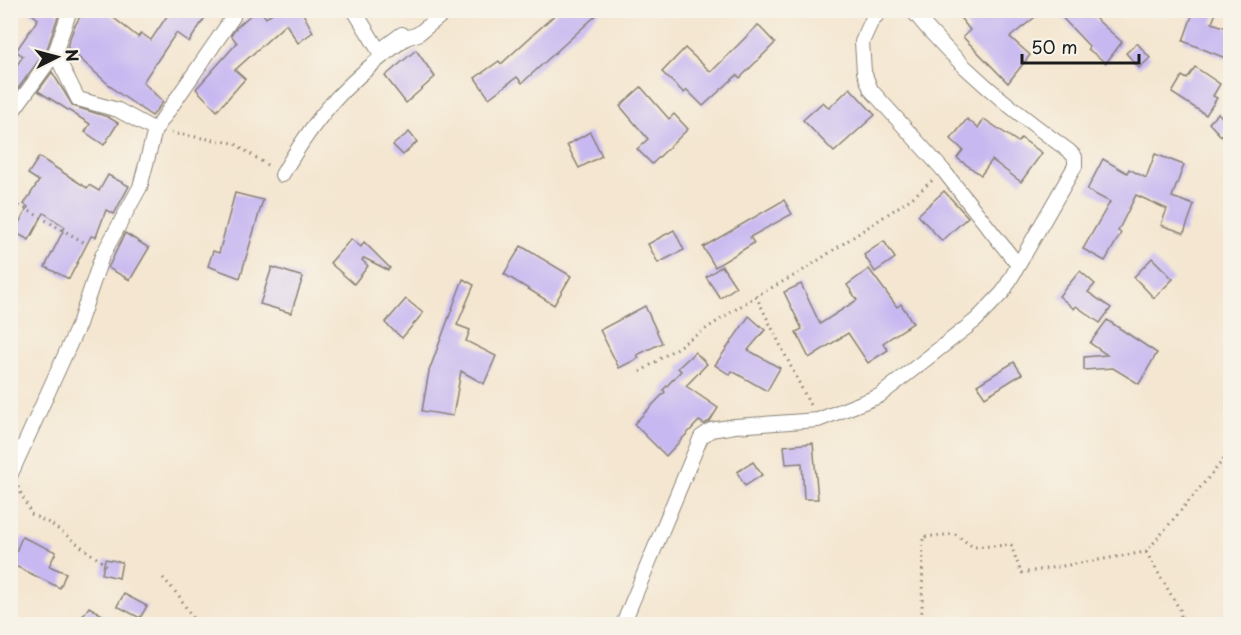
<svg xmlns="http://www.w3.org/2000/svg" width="1241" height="635" font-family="'Playpen Sans',sans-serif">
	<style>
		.building { fill: #c8b8f1 }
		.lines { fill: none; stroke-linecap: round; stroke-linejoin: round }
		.street-casing { stroke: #888176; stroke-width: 16 }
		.path { stroke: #888176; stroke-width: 3; stroke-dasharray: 1.5 4.5; stroke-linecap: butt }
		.street { stroke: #fff; stroke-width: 14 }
	</style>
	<rect width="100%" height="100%" fill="#f7f3e8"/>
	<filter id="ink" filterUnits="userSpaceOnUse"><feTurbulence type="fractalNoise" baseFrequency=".0167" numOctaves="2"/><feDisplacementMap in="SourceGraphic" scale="12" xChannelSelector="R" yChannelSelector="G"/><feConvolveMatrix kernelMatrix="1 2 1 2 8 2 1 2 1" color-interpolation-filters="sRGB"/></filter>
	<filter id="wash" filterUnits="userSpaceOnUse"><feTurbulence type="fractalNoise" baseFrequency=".008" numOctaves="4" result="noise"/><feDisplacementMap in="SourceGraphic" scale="24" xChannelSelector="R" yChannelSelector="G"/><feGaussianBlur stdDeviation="1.35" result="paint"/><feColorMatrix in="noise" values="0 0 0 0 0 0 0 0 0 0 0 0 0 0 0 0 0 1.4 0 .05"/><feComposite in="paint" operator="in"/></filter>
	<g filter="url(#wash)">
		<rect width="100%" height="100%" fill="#f4e6d0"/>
		<g id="blocks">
			<g class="building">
				<polygon points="27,10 55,10 59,14 47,49 12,97 10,76 23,56 16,51 38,19"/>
				<polygon points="84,10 113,10 110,15 138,37 141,33 151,40 171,10 210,10 189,42 176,33 143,82 163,102 152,116 117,92 67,47 74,27"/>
				<polygon points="256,10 260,10 266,18 276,10 301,10 313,32 298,43 286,24 235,70 245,79 217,111 196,89 237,43 231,35 236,28"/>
				<polygon points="560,10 602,10 522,83 517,77 489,98 475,78 499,61 501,64"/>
				<polygon points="954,10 1044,10 1010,37 1030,55 1008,83 963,37 970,30"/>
				<polygon points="1055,10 1086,10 1122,42 1106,63 1088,49 1089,46"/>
				<polygon points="1194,10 1217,10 1212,23 1230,29 1230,60 1183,41"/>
				<polygon points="758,25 775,43 740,78 737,75 703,106 687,90 684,93 662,72 685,48 711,72"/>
				<polygon points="1137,43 1150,58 1139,68 1126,53"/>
				<polygon points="416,50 435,77 406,103 385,76"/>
				<polygon points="1195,67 1220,84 1213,96 1217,98 1206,115 1172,93 1182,76 1187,79"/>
				<polygon points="52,72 73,106 108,117 118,123 104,145 85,132 90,124 38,91"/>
				<polygon points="641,87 669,119 674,114 688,129 652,164 637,149 648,139 620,106"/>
				<polygon points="850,88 875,115 834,152 803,120 823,102 829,108"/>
				<polygon points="1218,113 1230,125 1221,136 1209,123"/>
				<polygon points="967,119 978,128 984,119 1018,142 1021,138 1042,153 1021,182 992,160 981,175 957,158 963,150 951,139"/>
				<polygon points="409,132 417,142 403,155 393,145"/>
				<polygon points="590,132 602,156 579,168 567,145"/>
				<polygon points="1155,154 1184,165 1172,197 1194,205 1184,233 1161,225 1167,209 1136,195 1118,231 1121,233 1105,261 1083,249 1110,202 1087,190 1103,159 1127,173 1129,169 1146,178"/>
				<polygon points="39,157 87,188 89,185 99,191 108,175 129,186 114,214 106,210 96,237 91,236 69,279 45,267 65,227 44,213 29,240 14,232 28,207 24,204 39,181 28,174"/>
				<polygon points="944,191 968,217 942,241 918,215"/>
				<polygon points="235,193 263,200 240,278 208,266 213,251 219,253"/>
				<polygon points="784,200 792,214 750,237 754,243 715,267 703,247"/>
				<polygon points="674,230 684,250 658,263 648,244"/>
				<polygon points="125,233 149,248 130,280 108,268"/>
				<polygon points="351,239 361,247 364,242 390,268 388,270 364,258 362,260 368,266 354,284 330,263"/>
				<polygon points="884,241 895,258 875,272 864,255"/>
				<polygon points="521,246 571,276 554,305 504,274"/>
				<polygon points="1152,258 1173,279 1154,298 1134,277"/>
				<polygon points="722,266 736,287 720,298 706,277"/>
				<polygon points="272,267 303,277 291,313 260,304"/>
				<polygon points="869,269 897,307 901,304 913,323 883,343 888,350 868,363 848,333 809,358 796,332 802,329 784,292 801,284 820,324 857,300 847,285"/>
				<polygon points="1080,271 1095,284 1088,292 1111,308 1100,323 1076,306 1074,309 1059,296"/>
				<polygon points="463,279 474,285 457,325 470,330 466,341 496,356 484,384 461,371 453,416 422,411 429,371"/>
				<polygon points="406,299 423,313 402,338 385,323"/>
				<polygon points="645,306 662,343 637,355 639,358 619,368 600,330"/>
				<polygon points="749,316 765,330 748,350 780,368 767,391 732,371 730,375 715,365"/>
				<polygon points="1107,320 1157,353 1139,384 1113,368 1084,370 1084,357 1107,355 1090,343"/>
				<polygon points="695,352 707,364 686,386 718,408 710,421 704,424 699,421 666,456 634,424 665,392 663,390 681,371 678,368"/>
				<polygon points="1014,362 1022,374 985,397 977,385"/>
				<polygon points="813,443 818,499 804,499 802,463 786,464 784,446"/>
				<polygon points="753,462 762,475 745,486 737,472"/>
				<polygon points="22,537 56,552 49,566 66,573 60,588 11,564"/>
				<polygon points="105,559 122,562 119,578 102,574"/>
				<polygon points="124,594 147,606 140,618 117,606"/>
				<polygon points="89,607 117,624 77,624"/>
			</g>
		</g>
	</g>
	<g filter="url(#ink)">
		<use href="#blocks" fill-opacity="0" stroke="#888176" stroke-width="1.5"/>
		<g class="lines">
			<g class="street-casing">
				<g id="street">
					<polyline points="354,10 379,51 402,34 406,38 418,34 448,10"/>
					<polyline points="882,10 872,20 862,42 864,72 871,90 943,170 1018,265"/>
					<polyline points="55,53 78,99 118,110 155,130"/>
					<polyline points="10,115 55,53 70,10"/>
					<path d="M282,175C318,112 348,81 406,38"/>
					<polyline points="10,476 79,324 102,256 140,187 155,130 233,17 234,10"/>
					<path d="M623,624L701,437L711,430L735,426L818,420L879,396L976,320L1003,292L1075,166V157L1069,151C1011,109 957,66 912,10"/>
				</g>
			</g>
			<g class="path">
				<polyline points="171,133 234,143 270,167"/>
				<polyline points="10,198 17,204 87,244"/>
				<polyline points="756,296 811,407"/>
				<polyline points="640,372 756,296 799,273 912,198 934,179"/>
				<polyline points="18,487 31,514 51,524 106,565"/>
				<polyline points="1146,552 1180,610 1182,624"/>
				<polyline points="163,578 179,596 196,624"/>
				<polyline points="918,624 922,611 923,537 955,534 973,547 1011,545 1021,573 1146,552 1230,452"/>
			</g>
			<use href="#street" class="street"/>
		</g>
	</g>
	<rect width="1241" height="635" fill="none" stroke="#f7f3e8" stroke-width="36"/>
	<g transform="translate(57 57) rotate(84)" stroke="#f7f3e8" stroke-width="4.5" paint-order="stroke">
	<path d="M0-4.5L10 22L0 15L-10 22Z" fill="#1c1c1c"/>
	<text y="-9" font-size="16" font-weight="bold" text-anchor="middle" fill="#1c1c1c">N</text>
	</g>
	<path d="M1022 54v9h117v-9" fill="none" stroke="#1c1c1c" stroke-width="3"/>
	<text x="1031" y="54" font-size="18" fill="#1c1c1c" stroke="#f7f3e8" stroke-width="4.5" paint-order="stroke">50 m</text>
</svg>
